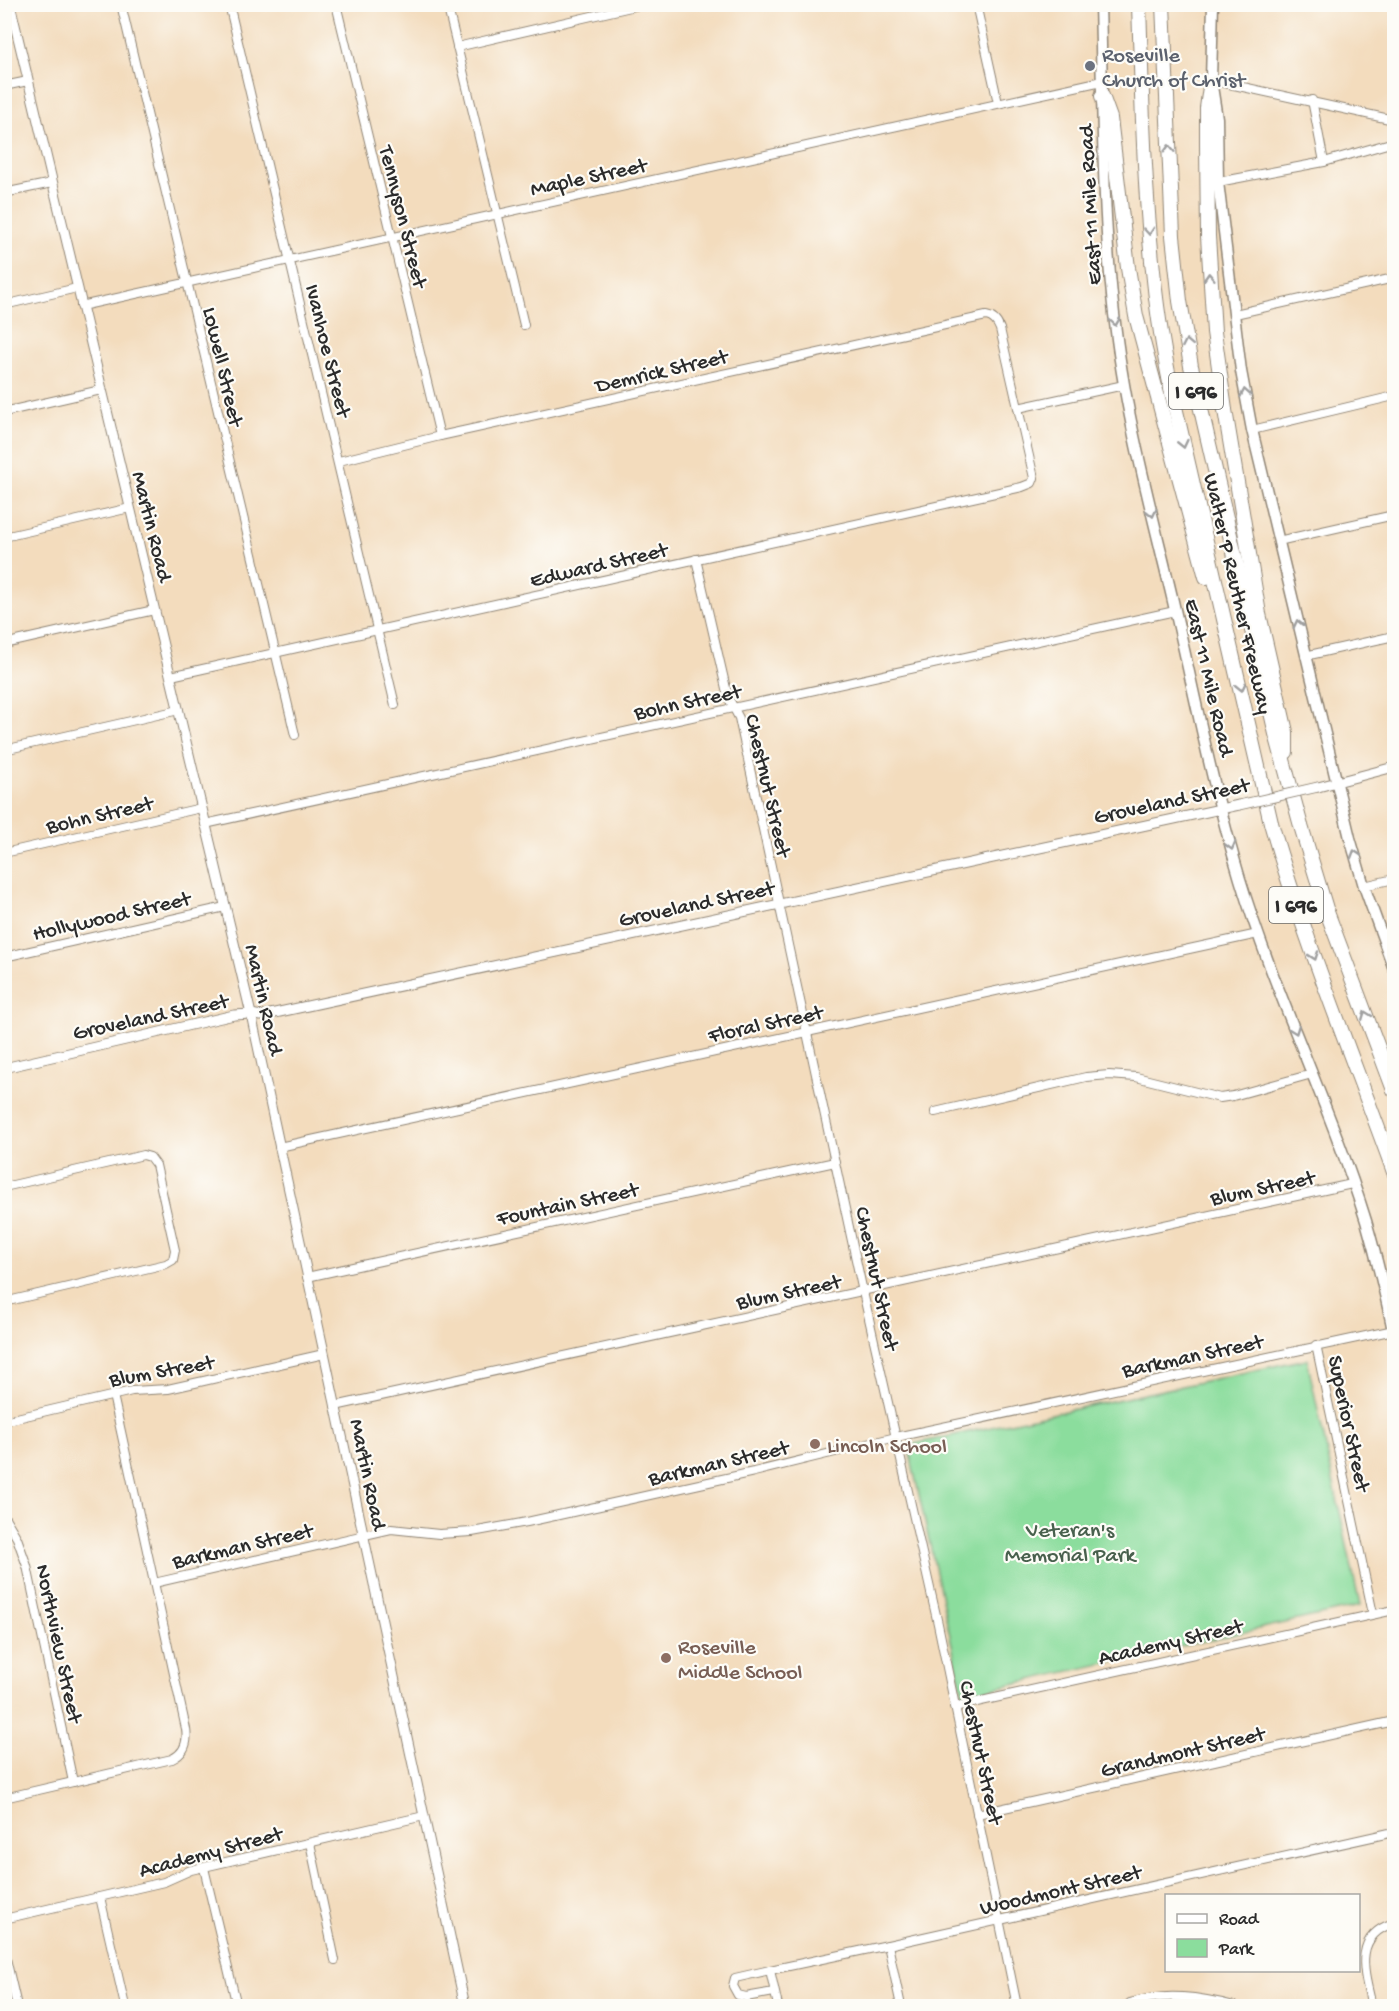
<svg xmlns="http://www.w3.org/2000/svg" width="1399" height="2011" font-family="'Gochi Hand',sans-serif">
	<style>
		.green { fill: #8bdd9d; stroke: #5b8464; stroke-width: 1.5 }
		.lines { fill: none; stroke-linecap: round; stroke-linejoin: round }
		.minor-casing { stroke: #8f8474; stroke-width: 10 }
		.tertiary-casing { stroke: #8f8474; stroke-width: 11 }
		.secondary-casing { stroke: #8f8474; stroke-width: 13 }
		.motorway-casing { stroke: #8f8474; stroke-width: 16 }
		.minor { stroke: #fff; stroke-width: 8 }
		.tertiary { stroke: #fff; stroke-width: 9 }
		.secondary { stroke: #fff; stroke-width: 10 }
		.motorway { stroke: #fff; stroke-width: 14 }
		.tertiary-bridge-casing { stroke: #8f8474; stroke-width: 11; stroke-linecap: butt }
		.tertiary-bridge { stroke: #fff; stroke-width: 9 }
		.oneway { stroke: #a0a0a0 }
		.worship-dot { fill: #6b7280; stroke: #fdfcf7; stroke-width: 2 }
		.education-dot { fill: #8d6e63; stroke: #fdfcf7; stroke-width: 2 }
		.labels { text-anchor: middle; stroke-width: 4.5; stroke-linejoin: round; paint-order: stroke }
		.shield { fill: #fdfcf7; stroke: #6a6a68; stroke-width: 1.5 }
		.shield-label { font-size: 21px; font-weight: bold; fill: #2b2b2b }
		.worship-label { font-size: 22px; fill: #5b616d; stroke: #fdfcf7; text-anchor: start }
		.street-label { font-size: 22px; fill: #2b2b2b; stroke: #fdfcf7 }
		.education-label { font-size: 22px; fill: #785e54; stroke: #fdfcf7; text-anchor: start }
		.park-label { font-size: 22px; fill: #48604d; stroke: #fdfcf7 }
	</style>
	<rect width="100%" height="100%" fill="#fdfcf7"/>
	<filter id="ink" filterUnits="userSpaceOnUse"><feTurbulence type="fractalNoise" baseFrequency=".0167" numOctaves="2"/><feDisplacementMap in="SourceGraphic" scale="12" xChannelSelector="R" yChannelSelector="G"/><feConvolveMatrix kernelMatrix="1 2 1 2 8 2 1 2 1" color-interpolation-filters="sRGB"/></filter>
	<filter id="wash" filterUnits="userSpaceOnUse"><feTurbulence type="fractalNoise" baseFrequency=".008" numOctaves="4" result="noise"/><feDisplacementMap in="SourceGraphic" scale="24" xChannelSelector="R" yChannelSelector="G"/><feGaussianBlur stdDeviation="1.35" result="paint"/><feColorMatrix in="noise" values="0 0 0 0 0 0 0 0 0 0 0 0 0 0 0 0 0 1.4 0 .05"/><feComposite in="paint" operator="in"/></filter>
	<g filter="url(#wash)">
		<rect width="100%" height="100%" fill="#f3dcbd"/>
		<polygon class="green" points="1307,1359 1360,1606 963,1695 908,1445"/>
	</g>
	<g filter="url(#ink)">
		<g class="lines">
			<g class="minor-casing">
				<g id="minor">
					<polyline points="121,4 295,735"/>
					<polyline points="229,4 395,705"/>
					<polyline points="336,4 440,436"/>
					<polyline points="447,4 524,325"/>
					<polyline points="976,4 998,103"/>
					<polyline points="457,47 644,4"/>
					<polyline points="1211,80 1394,120"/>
					<polyline points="4,86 28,81"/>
					<polyline points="1312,100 1324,162"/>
					<polyline points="1218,182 1324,162 1394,142"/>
					<polyline points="4,193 52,183"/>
					<polyline points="4,305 77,288"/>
					<polyline points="81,306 1102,81"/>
					<polyline points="1235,314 1394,278"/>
					<polyline points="1018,408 1124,385"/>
					<polyline points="4,412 101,390"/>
					<polyline points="1252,430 1394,396"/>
					<polyline points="4,537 130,508"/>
					<polyline points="1278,541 1394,515"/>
					<polyline points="696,559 728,697 739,718 863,1292 938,1624 1017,2006"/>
					<polyline points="4,644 154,610"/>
					<polyline points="1305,656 1394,636"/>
					<path d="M171,676L1022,487L1032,483L1034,478L1000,329C997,321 993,317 986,316L440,436L339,461"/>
					<polyline points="4,750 179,710"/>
					<polyline points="205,824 1175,611"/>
					<polyline points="4,853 201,808"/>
					<polyline points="1364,886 1394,879"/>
					<polyline points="4,957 225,907"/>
					<polyline points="935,1112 1086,1077 1109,1075 1136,1077 1220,1098 1233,1096 1312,1074"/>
					<polyline points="279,1147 1258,934"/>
					<polyline points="4,1187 131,1158 143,1155 150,1157 156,1165 175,1250 173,1260 166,1264 4,1302"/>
					<polyline points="307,1277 835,1162"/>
					<polyline points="1316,1345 1373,1614"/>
					<polyline points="335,1406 1352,1184"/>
					<polyline points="4,1421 132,1391 168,1389 324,1354"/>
					<polyline points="4,1516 17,1538 27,1566 73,1782"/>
					<polyline points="154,1583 391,1529 439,1534 472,1532 527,1522 754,1472 896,1437 1394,1330"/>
					<polyline points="954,1707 1394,1610"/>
					<path d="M4,1798L172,1759C185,1753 188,1742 186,1729L113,1395"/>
					<polyline points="977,1814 1394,1721"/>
					<polyline points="310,1843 335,1960"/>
					<polyline points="204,1868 237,2006"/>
					<polyline points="100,1897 125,2006"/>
					<polyline points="4,1919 164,1882 191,1870 424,1816"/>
					<polyline points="888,1945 901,2006"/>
					<polyline points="4,1950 17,2006"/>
					<polyline points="770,1970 735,1978 733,1986 738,1995 746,1997 774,1992"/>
					<polyline points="778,2006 770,1970 888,1945 1394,1832"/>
					<path d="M1128,2006L1130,2003C1165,1992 1200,1997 1234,2006"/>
					<path d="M1372,2006C1365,1975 1351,1936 1394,1923"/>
				</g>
			</g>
			<g class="tertiary-casing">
				<g id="tertiary">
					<polyline points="10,4 251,1014 465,2006"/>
					<polyline points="1318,787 1394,767"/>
					<polyline points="4,1068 234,1015 251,1014 261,1016 1239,805"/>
				</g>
			</g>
			<g class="secondary-casing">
				<g id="secondary">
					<path d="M1100,4C1103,108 1102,211 1114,314C1124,410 1150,504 1172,597C1194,691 1212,786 1240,879C1275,995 1330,1105 1366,1221C1377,1259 1386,1297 1394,1335"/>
					<polyline points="1213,4 1211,80 1217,118 1218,182 1241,371 1252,430 1350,838 1364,886 1394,969"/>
				</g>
			</g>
			<g class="motorway-casing">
				<g id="motorway">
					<path d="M1139,4C1142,96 1144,189 1154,280C1158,320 1165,359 1173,398L1271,823C1305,942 1352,1056 1394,1172"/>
					<polyline points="1163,4 1173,236 1180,301 1191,366 1276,734 1301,826 1327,912 1394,1090"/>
					<polyline points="1211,80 1207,108 1207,145 1208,236 1214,332 1225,410 1259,614 1286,732 1286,752"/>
					<polyline points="1102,96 1110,118 1128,268 1136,316 1206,577"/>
				</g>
			</g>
			<use href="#minor" class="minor"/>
			<use href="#tertiary" class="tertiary"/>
			<use href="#secondary" class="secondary"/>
			<use href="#motorway" class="motorway"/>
			<g class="tertiary-bridge-casing">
				<polyline id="tertiary-bridge" points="1239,805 1318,787"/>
			</g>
			<use href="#tertiary-bridge" class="tertiary-bridge"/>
		</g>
		<defs><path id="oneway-chevron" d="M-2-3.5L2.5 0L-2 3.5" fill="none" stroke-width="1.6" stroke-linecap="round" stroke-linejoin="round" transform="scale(1.5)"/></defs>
		<g class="oneway">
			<use href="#oneway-chevron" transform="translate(1169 149) rotate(-92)"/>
			<use href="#oneway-chevron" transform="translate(1149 231) rotate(85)"/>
			<use href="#oneway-chevron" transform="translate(1209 277) rotate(-93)"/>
			<use href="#oneway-chevron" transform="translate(1115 322) rotate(82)"/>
			<use href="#oneway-chevron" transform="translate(1187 343) rotate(-101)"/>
			<use href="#oneway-chevron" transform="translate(1245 393) rotate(-100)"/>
			<use href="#oneway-chevron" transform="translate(1183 444) rotate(77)"/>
			<use href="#oneway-chevron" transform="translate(1152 513) rotate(77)"/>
			<use href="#oneway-chevron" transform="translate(1298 624) rotate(-103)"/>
			<use href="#oneway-chevron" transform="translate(1241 687) rotate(77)"/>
			<use href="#oneway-chevron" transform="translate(1231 846) rotate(75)"/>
			<use href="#oneway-chevron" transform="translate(1355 854) rotate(-107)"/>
			<use href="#oneway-chevron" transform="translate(1314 956) rotate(71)"/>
			<use href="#oneway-chevron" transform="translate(1366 1015) rotate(-111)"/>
			<use href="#oneway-chevron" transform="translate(1295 1030) rotate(69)"/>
		</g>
	</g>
	<circle class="worship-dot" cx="1090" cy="66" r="6"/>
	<g class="education-dot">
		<circle cx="815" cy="1444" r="6"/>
		<circle cx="666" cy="1658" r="6"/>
	</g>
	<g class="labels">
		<g class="shield">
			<rect x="1169" y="373" width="54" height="36" rx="4.5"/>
			<rect x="1269" y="887" width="54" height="36" rx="4.5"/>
		</g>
		<g class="shield-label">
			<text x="1196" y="398">I 696</text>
			<text x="1296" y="912">I 696</text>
		</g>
		<g class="worship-label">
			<text x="1102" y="61">Roseville<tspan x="1102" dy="25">Church of Christ</tspan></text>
		</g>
		<g class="street-label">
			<text transform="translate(588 175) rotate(-12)" y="8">Maple Street</text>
			<text transform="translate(1088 205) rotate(-93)" y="8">East 11 Mile Road</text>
			<text transform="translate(405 216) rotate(76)" y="8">Tennyson Street</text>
			<text transform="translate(330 350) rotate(76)" y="8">Ivanhoe Street</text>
			<text transform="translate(225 366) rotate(77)" y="8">Lowell Street</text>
			<text transform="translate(661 369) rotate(-13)" y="8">Demrick Street</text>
			<text transform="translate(154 526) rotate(76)" y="8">Martin Road</text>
			<text transform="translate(598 563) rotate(-13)" y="8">Edward Street</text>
			<text transform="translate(1240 593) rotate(77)" y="8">Walter P Reuther Freeway</text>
			<text transform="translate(1211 677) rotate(77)" y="8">East 11 Mile Road</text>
			<text transform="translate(687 700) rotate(-12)" y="8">Bohn Street</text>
			<text transform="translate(770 785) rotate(77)" y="8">Chestnut Street</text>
			<text transform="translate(1171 799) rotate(-12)" y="8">Groveland Street</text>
			<text transform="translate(99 813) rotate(-13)" y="8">Bohn Street</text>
			<text transform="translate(696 902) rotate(-12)" y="8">Groveland Street</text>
			<text transform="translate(111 914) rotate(-13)" y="8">Hollywood Street</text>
			<text transform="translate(266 999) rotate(77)" y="8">Martin Road</text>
			<text transform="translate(150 1015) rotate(-12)" y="8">Groveland Street</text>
			<text transform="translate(765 1022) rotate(-12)" y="8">Floral Street</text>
			<text transform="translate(1262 1186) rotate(-12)" y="8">Blum Street</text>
			<text transform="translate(567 1202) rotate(-12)" y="8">Fountain Street</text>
			<text transform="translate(879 1278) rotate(78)" y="8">Chestnut Street</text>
			<text transform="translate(788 1290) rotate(-12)" y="8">Blum Street</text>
			<text transform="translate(1192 1354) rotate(-12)" y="8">Barkman Street</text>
			<text transform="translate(161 1369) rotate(-10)" y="8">Blum Street</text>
			<text transform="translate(1351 1423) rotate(78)" y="8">Superior Street</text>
			<text transform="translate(718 1461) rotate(-13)" y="8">Barkman Street</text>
			<text transform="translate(370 1474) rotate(78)" y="8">Martin Road</text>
			<text transform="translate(242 1544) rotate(-13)" y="8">Barkman Street</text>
			<text transform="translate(1170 1640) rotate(-13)" y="8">Academy Street</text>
			<text transform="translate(61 1643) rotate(78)" y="8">Northview Street</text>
			<text transform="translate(1182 1750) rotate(-13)" y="8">Grandmont Street</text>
			<text transform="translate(983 1752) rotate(78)" y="8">Chestnut Street</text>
			<text transform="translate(210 1850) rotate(-15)" y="8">Academy Street</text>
			<text transform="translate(1060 1888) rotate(-13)" y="8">Woodmont Street</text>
		</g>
		<g class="education-label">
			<text x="827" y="1452">Lincoln School</text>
			<text x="678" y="1653">Roseville<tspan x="678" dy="25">Middle School</tspan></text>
		</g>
		<g class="park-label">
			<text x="1070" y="1536">Veteran's<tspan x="1070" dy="25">Memorial Park</tspan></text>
		</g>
	</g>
	<rect width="1399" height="2011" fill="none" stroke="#fdfcf7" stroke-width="24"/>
	<rect x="1165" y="1894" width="195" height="78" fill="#fdfcf7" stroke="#a9a8a5" stroke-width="1.5"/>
	<rect x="1177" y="1914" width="30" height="9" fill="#ffffff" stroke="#a9a8a5" stroke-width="1.5"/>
	<text x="1219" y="1924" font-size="18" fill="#2b2b2b">Road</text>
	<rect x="1177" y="1939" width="30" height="18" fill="#8bdd9d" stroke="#a9a8a5" stroke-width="1.5"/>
	<text x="1219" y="1954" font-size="18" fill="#2b2b2b">Park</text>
</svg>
